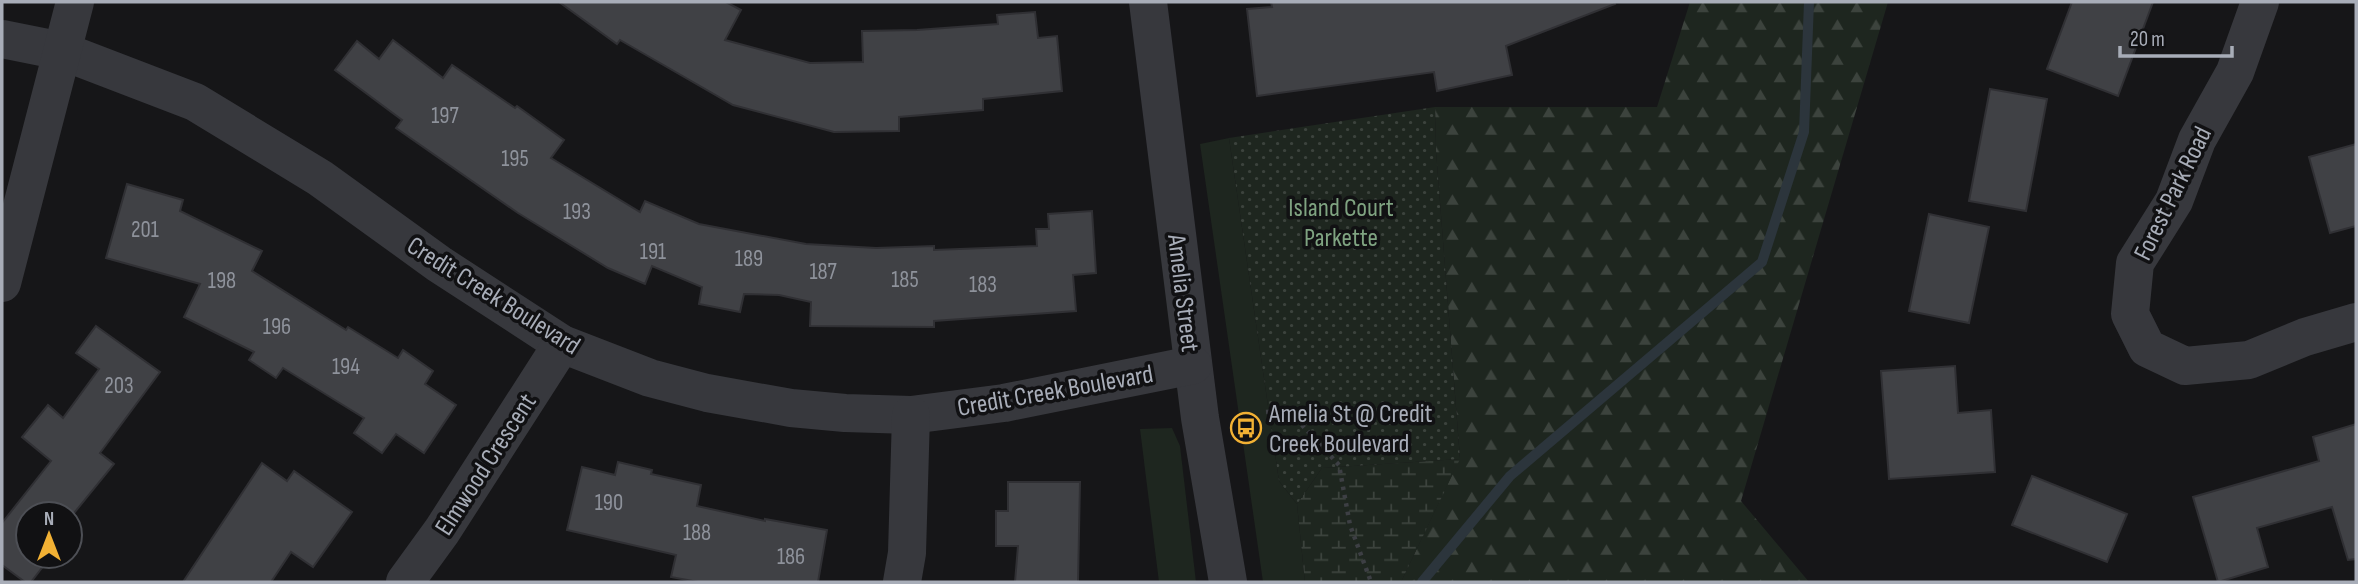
<svg xmlns="http://www.w3.org/2000/svg" width="2358" height="584" font-family="'Sofia Sans Condensed',sans-serif">
	<style>
		.grass { fill: #1e261f }
		.forest { fill: url(#forest-firs) }
		.wetland { fill: url(#wetland-marsh) }
		.park { fill: url(#park-dots) }
		.lines { fill: none; stroke-linecap: round; stroke-linejoin: round }
		.stream { stroke: #2c353c; stroke-width: 10 }
		.building { fill: #404145; stroke: #303034; stroke-width: 2 }
		.path { stroke: #3d3f44; stroke-width: 4.5; stroke-dasharray: 3.5 5; stroke-linecap: butt }
		.minor { stroke: #37383d; stroke-width: 38 }
		.labels { text-anchor: middle; stroke-width: 7; stroke-linejoin: round; paint-order: stroke }
		.number-label { font-size: 23px; fill: #8e929b }
		.street-label { font-size: 26px; fill: #a8adb8; stroke: #111113 }
		.park-label { font-size: 26px; fill: #7fa381; stroke: #111113 }
		.poi-label { font-size: 26px; fill: #a8adb8; stroke: #111113; text-anchor: start }
	</style>
	<defs>
		<pattern id="forest-firs" width="22" height="20" patternUnits="userSpaceOnUse" patternTransform="scale(1.75)"><rect width="22" height="20" fill="#1e261f"/><path d="M5 1l3.5 6h-7zM16 11l3.5 6h-7z" fill="#3c433d"/></pattern>
		<pattern id="wetland-marsh" width="20" height="14" patternUnits="userSpaceOnUse" patternTransform="scale(1.75)"><rect width="20" height="14" fill="#1e261f"/><path d="M1 5h8M5 5V1M11 12h8M15 12V8" fill="none" stroke="#3c433d"/></pattern>
		<pattern id="park-dots" width="8" height="8" patternUnits="userSpaceOnUse" patternTransform="scale(1.75)"><rect width="8" height="8" fill="#1e261f"/><path d="M2 2h.1M6 6h.1" fill="none" stroke="#3c433d" stroke-width="1.8" stroke-linecap="round"/></pattern>
	</defs>
	<rect width="100%" height="100%" fill="#161618"/>
	<g class="grass">
		<polygon points="1229,138 1279,481 1297,504 1305,582 1263,582 1200,144"/>
		<polygon points="1172,428 1180,446 1196,582 1159,582 1140,429"/>
	</g>
	<polygon class="forest" points="1690,2 1888,2 1741,501 1809,582 1401,582 1460,458 1436,151 1435,107 1657,107"/>
	<polygon class="wetland" points="1460,459 1401,582 1305,582 1297,504 1322,468"/>
	<polygon class="park" points="1435,107 1436,151 1460,459 1322,468 1297,504 1279,481 1229,138"/>
	<g class="lines">
		<polyline class="stream" points="1422,582 1510,476 1762,262 1804,132 1809,2"/>
	</g>
	<g class="building">
		<polygon points="559,2 726,2 741,10 725,40 810,63 863,62 862,31 917,30 998,24 997,15 1035,12 1038,38 1057,36 1062,91 983,99 983,110 899,117 899,131 834,132 733,105 620,40 617,44"/>
		<polygon points="1271,2 1614,2 1615,4 1506,46 1512,75 1437,91 1434,72 1257,96 1247,9 1272,7"/>
		<polygon points="2072,2 2153,2 2118,96 2047,69"/>
		<polygon points="393,40 443,78 452,65 515,108 517,106 564,140 551,158 640,212 645,201 699,224 806,244 876,248 934,246 934,250 1037,246 1036,229 1049,229 1048,214 1092,211 1096,273 1073,275 1076,311 934,321 934,327 810,326 811,302 779,295 744,294 740,312 699,304 702,287 652,266 645,284 608,268 518,213 396,128 402,120 335,70 357,41 379,59"/>
		<polygon points="1990,89 2047,99 2026,211 1969,201"/>
		<polygon points="2356,144 2356,226 2330,233 2309,157"/>
		<polygon points="127,184 183,200 180,211 262,251 252,271 346,330 348,327 398,358 403,350 433,371 425,384 456,405 424,453 396,434 382,453 354,433 364,418 283,368 276,378 249,360 254,352 184,317 200,284 106,258"/>
		<polygon points="1929,214 1989,227 1969,323 1909,311"/>
		<polygon points="96,326 160,372 100,453 114,464 70,518 70,514 28,514 28,556 51,556 31,582 25,582 2,565 2,523 51,461 22,437 48,405 63,418 99,369 76,353"/>
		<polygon points="1955,366 1958,413 1991,410 1995,472 1889,479 1881,371"/>
		<polygon points="2356,424 2356,559 2348,560 2332,507 2257,528 2268,567 2218,582 2193,497 2319,461 2313,437"/>
		<polygon points="618,462 652,470 651,474 701,485 697,506 765,521 765,519 827,530 818,582 698,582 671,577 676,555 567,530 582,467 615,475"/>
		<polygon points="262,463 287,481 294,471 352,512 313,567 291,552 271,582 183,582"/>
		<polygon points="2032,476 2127,514 2107,562 2012,525"/>
		<polygon points="1008,482 1080,482 1078,582 1015,582 1018,546 996,546 996,511 1008,511"/>
	</g>
	<g class="lines">
		<polyline class="path" points="1266,412 1288,410 1339,465 1350,525 1371,582"/>
		<g class="minor">
			<polyline points="1148,2 1200,418 1228,582"/>
			<polyline points="2260,2 2235,72 2197,140 2174,201 2135,263 2130,314 2147,348 2185,366 2249,360 2305,337 2356,322"/>
			<polyline points="2,39 62,51 195,102 320,178 439,264 562,344 650,378 707,393 791,408 845,413 911,415 1004,403 1193,365"/>
			<polyline points="2,283 75,2"/>
			<polyline points="405,582 442,531 562,344"/>
			<polyline points="902,582 907,553 911,415"/>
		</g>
	</g>
	<defs>
		<g id="bus-ring" transform="scale(1.575)"><circle r="9.5" fill="#111113" stroke="#f2b134" stroke-width="1.5"/><path d="M-5-6H5V4H4V6H2V4H-2V6H-4V4H-5ZM-3.5-4V0h7V-4ZM-3.5 1.2v1.5H-2V1.2ZM2 1.2v1.5H3.5V1.2Z" fill="#f2b134"/></g>
	</defs>
	<g fill-rule="evenodd">
		<use href="#bus-ring" x="1246" y="428"/>
	</g>
	<g class="labels">
		<g class="number-label">
			<text x="445" y="123">197</text>
			<text x="515" y="166">195</text>
			<text x="577" y="219">193</text>
			<text x="145" y="237">201</text>
			<text x="653" y="259">191</text>
			<text x="749" y="266">189</text>
			<text x="823" y="279">187</text>
			<text x="905" y="287">185</text>
			<text x="222" y="288">198</text>
			<text x="983" y="292">183</text>
			<text x="277" y="334">196</text>
			<text x="346" y="374">194</text>
			<text x="119" y="393">203</text>
			<text x="609" y="510">190</text>
			<text x="697" y="540">188</text>
			<text x="791" y="564">186</text>
		</g>
		<g class="street-label">
			<text transform="translate(2172 193) rotate(-64)" y="9">Forest Park Road</text>
			<text transform="translate(1184 293) rotate(83)" y="9">Amelia Street</text>
			<text transform="translate(494 295) rotate(32)" y="9">Credit Creek Boulevard</text>
			<text transform="translate(1055 390) rotate(-10)" y="9">Credit Creek Boulevard</text>
			<text transform="translate(485 464) rotate(-57)" y="9">Elmwood Crescent</text>
		</g>
		<g class="park-label">
			<text x="1341" y="216">Island Court<tspan x="1341" dy="30">Parkette</tspan></text>
		</g>
		<g class="poi-label">
			<text x="1269" y="422">Amelia St @ Credit<tspan x="1269" dy="30">Creek Boulevard</tspan></text>
		</g>
	</g>
	<rect width="2358" height="584" fill="none" stroke="#a8adb8" stroke-width="7"/>
	<g transform="translate(49 535)"><circle r="33" fill="#111113" stroke="#4d4f55" stroke-width="2"/>
	<path d="M0-5L12 26L0 18L-12 26Z" fill="#f2b134"/>
	<text y="-10" font-size="19" font-weight="bold" text-anchor="middle" fill="#a8adb8">N</text>
	</g>
	<path d="M2120 46v10h112v-10" fill="none" stroke="#a8adb8" stroke-width="3.5"/>
	<text x="2130" y="46" font-size="21" fill="#a8adb8" stroke="#111113" stroke-width="5" paint-order="stroke">20 m</text>
</svg>
